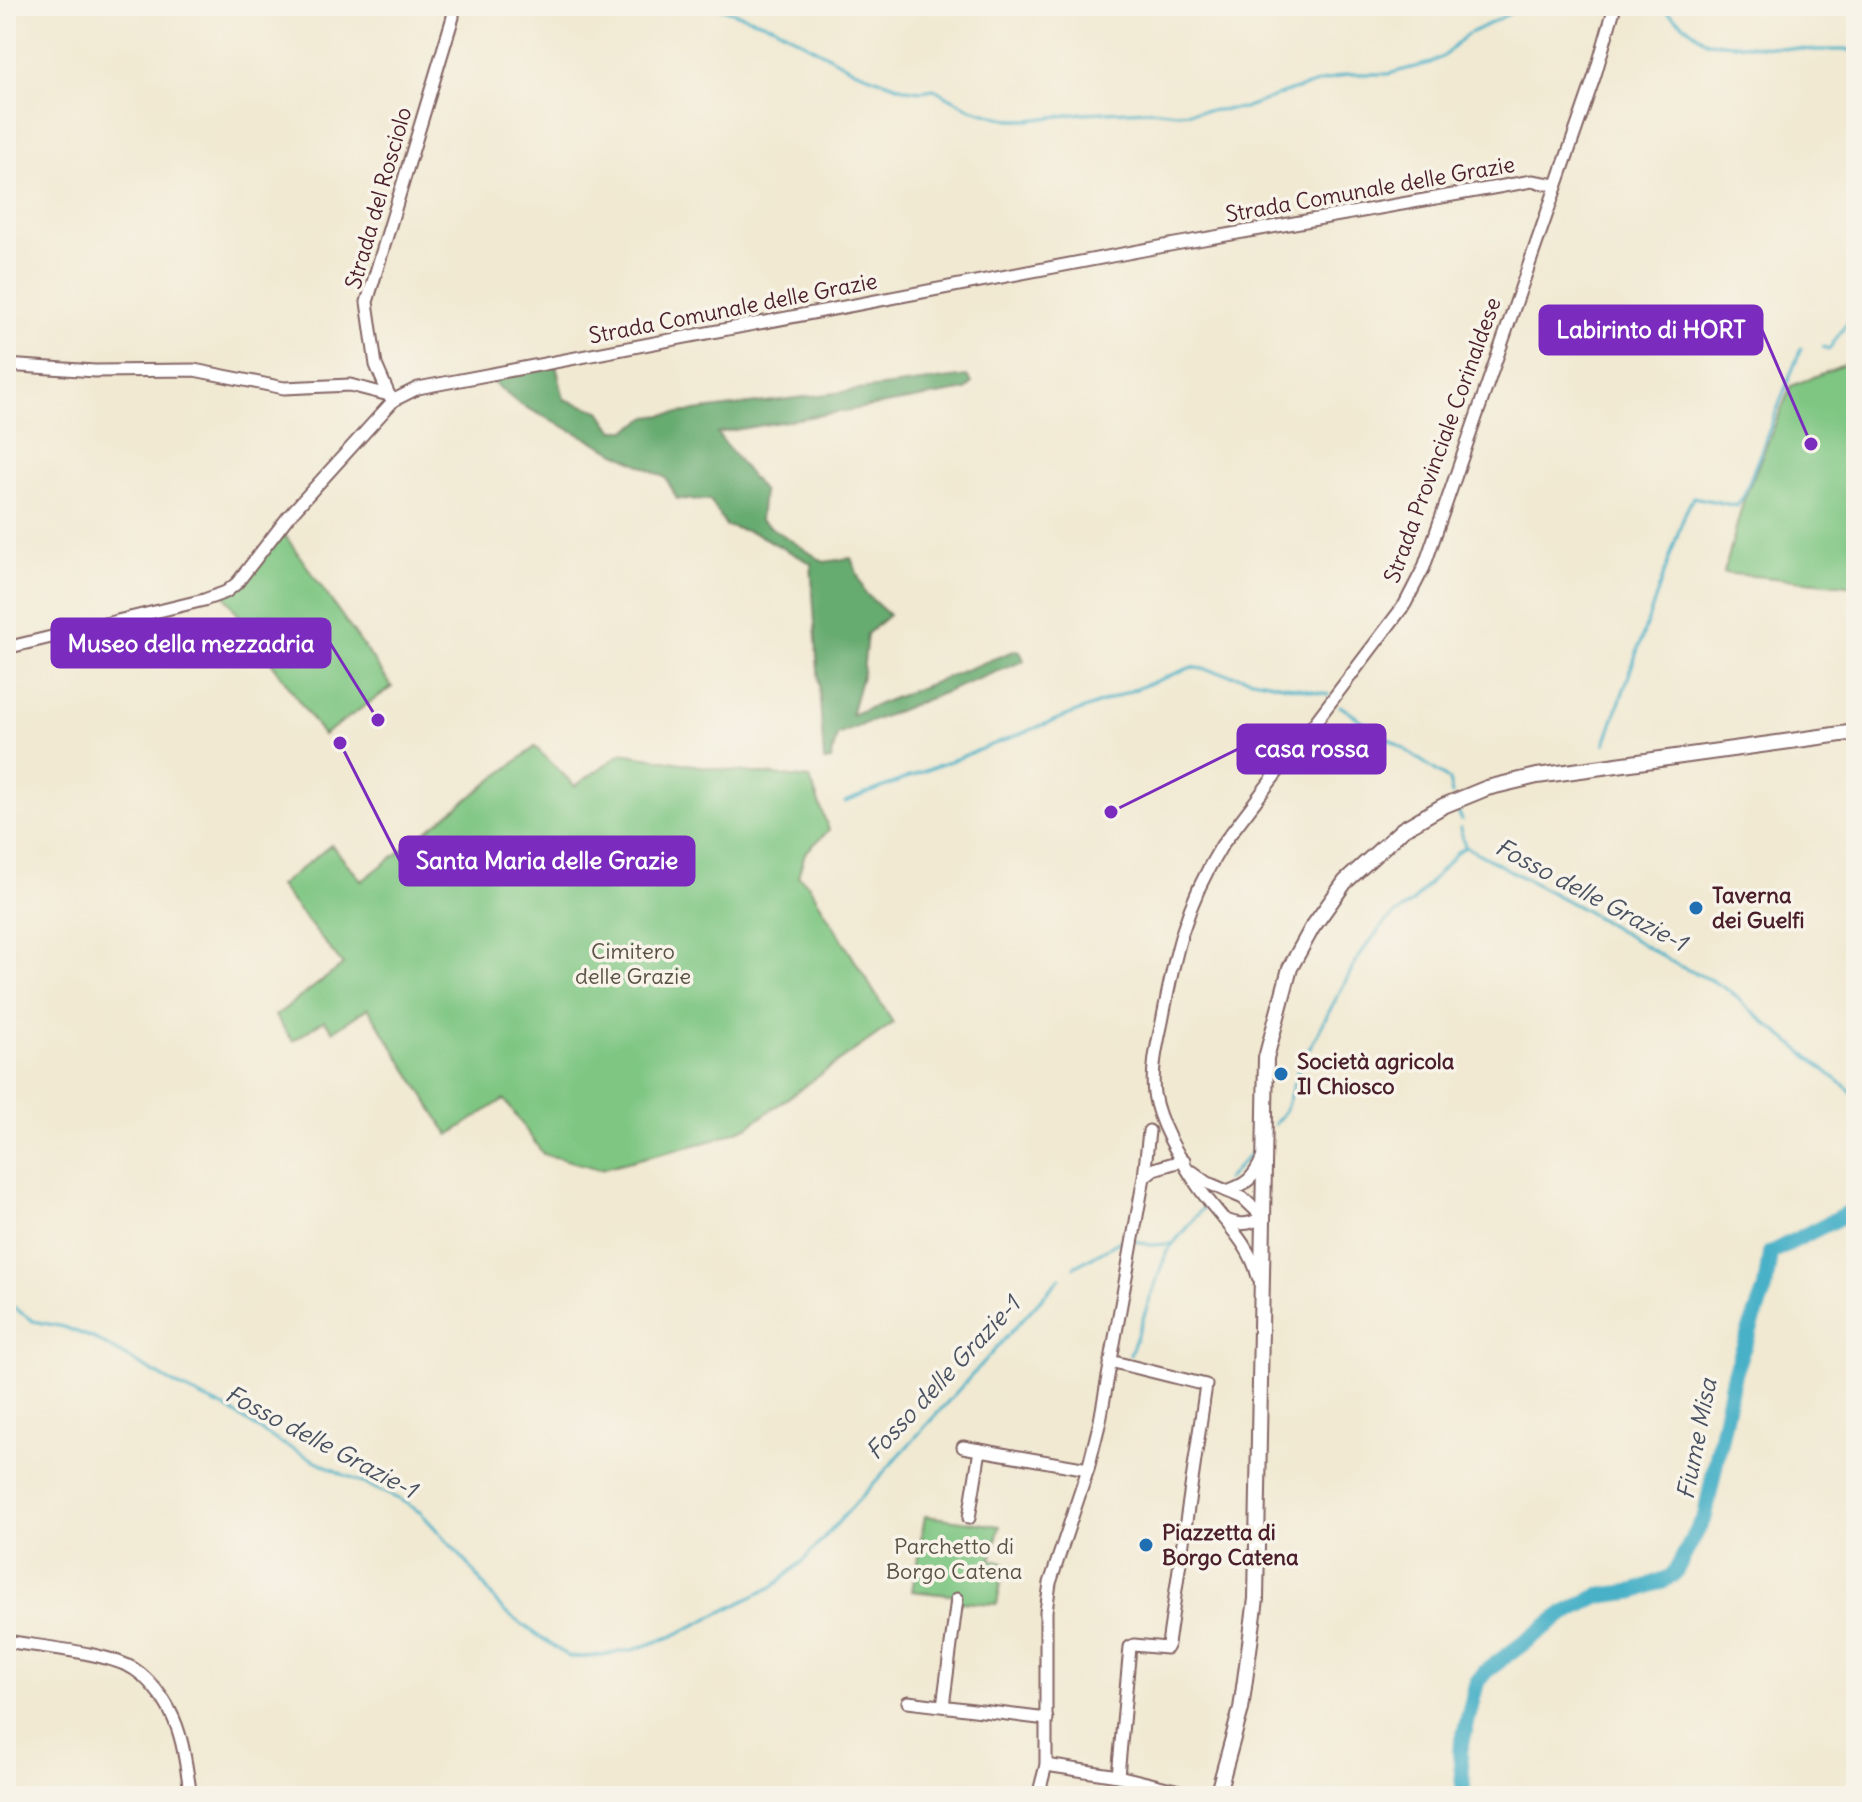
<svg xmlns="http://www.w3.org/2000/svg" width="1862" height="1802" font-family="Delius,sans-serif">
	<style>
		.green { fill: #7ec682; stroke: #647256; stroke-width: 2 }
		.forest { fill: #66ab70; stroke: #58654e; stroke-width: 2 }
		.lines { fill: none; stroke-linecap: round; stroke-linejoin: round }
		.stream { stroke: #49b1c7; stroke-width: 3 }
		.river { stroke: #49b1c7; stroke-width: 16 }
		.minor-casing { stroke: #846665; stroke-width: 15 }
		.major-casing { stroke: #846665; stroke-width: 18 }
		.minor { stroke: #fff; stroke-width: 11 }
		.major { stroke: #fff; stroke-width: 14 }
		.poi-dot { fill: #1f6fb2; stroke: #f7f3e8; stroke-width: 3 }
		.labels { text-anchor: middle; stroke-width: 7; stroke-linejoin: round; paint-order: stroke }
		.street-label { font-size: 22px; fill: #4a1f2b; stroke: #f7f3e8 }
		.poi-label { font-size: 22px; font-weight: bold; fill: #4a1f2b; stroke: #f7f3e8; text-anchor: start }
		.park-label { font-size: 22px; fill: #5a5145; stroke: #f7f3e8 }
		.water-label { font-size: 24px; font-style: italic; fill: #4a5262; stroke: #f7f3e8 }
		.leader { fill: none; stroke: #7b2cbf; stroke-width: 3 }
		.callout-dot { fill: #7b2cbf; stroke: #f7f3e8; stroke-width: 3 }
		.callout { fill: #7b2cbf; stroke: #7b2cbf; stroke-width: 3 }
		.callout-label { font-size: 24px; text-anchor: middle; font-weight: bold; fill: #fff }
	</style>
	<rect width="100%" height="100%" fill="#f7f3e8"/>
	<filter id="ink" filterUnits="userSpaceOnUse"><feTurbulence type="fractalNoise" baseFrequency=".0125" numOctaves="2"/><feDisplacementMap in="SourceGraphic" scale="16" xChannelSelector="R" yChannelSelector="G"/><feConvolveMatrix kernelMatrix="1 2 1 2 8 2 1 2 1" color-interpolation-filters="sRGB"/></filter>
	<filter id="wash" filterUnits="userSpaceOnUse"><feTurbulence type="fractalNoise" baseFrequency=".006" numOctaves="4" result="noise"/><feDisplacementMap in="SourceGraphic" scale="32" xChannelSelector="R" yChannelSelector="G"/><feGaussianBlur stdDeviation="1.8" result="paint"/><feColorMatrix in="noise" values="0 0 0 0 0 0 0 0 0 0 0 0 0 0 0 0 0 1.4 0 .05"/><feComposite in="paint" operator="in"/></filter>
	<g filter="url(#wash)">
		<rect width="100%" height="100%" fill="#f1e9d2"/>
		<g class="green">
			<polygon points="1851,362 1856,364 1856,586 1724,573 1743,502 1791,386"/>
			<polygon points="282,531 392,687 323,735 225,596"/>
			<polygon points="535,747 575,786 622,753 717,769 810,779 829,830 805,853 798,876 808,884 893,1023 747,1127 714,1140 600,1169 543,1154 504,1099 449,1135 368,1008 333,1031 324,1020 293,1041 275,1016 343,965 279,886 331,845 362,881"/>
			<polygon points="925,1516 1000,1526 991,1560 1005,1563 997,1604 960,1602 959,1596 912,1591"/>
		</g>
		<polygon class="forest" points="556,365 564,399 600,411 613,430 627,430 648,417 967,376 972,383 966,390 717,433 763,492 760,520 824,562 851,558 865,593 889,615 867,634 863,672 851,715 1016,650 1020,651 1024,661 837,735 831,760 824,761 811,563 755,533 726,526 710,500 677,499 666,478 519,404 489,379"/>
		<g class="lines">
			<g class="stream">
				<polyline points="714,6 774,26 854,70 906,89 921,91 934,89 971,109 1010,120 1029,120 1083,113 1151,110 1177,113 1244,108 1287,92 1348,74 1388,74 1430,63 1444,56 1466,35 1525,6"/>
				<polyline points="1659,6 1707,42 1814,50 1856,50"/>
				<polyline points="1823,347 1829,349 1856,310"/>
				<polyline points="1340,706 1444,776 1449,780 1452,794"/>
				<polyline points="1605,744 1684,516 1693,497 1737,506 1744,495 1801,348"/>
				<polyline points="845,802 1192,667 1328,694"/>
				<polyline points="1456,807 1462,820"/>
				<polyline points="1460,828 1465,847"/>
				<polyline points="1466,847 1584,910 1679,966 1711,980 1731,992 1750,1010 1856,1095"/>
				<polyline points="1275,1124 1286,1109 1298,1070 1359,956 1386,921 1412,903 1457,852 1466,847"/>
				<polyline points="1226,1180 1253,1151"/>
				<polyline points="1136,1241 1150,1245 1172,1244"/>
				<polyline points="1074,1267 1124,1239"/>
				<polyline points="6,1302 33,1321 64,1327 95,1339 180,1387 229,1410 279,1442 340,1473 401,1500 421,1513 468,1564 503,1611 569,1657 588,1657 633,1650 673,1636 774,1586 805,1559 1060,1278"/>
				<polyline points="1130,1355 1167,1251 1207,1203"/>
			</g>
			<polyline class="river" points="1464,1796 1460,1751 1477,1682 1486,1671 1563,1614 1599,1596 1636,1591 1673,1576 1705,1516 1734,1373 1765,1289 1770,1253 1856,1209"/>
		</g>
	</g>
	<g filter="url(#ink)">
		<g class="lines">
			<g class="minor-casing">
				<g id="minor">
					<polyline points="6,365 95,371 194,370 284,388 350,385 389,395"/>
					<polyline points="394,400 389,395 376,365 367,302 453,17 453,6"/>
					<polyline points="6,648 204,600 226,592 237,583 288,517 394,400 418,388 1175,244 1532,181 1556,185"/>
					<path d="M1193,1172L1208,1183L1243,1198L1263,1217C1249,1225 1239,1226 1224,1219"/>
					<polyline points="1144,1177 1154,1169 1184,1160"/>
					<path d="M1226,1191C1246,1185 1254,1178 1262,1159"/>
					<path d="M1258,1277C1249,1239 1215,1214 1195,1182C1179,1156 1159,1125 1154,1094C1151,1070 1157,1045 1162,1022C1175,953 1185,905 1222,845L1405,604L1424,567L1595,75L1615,6"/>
					<polyline points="1110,1361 1206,1385 1168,1644 1166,1648 1134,1645 1130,1647 1118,1776 1200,1796"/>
					<polyline points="963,1447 1088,1469"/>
					<polyline points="969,1518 980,1450"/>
					<path d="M6,1641C40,1647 106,1652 134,1669C148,1678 163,1697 170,1711C184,1737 186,1768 191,1796"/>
					<polyline points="908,1702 1047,1719"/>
					<polyline points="943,1706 957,1599"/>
					<polyline points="1046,1765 1118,1776"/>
					<polyline points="1038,1796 1046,1765 1046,1611 1050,1583 1088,1469 1100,1421 1144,1177 1149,1131"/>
				</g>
			</g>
			<g class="major-casing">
				<polyline id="major" points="1217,1796 1241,1709 1256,1599 1266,1058 1290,968 1312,928 1345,882 1403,829 1443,806 1487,788 1537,776 1856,732"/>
			</g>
			<use href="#minor" class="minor"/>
			<use href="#major" class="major"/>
		</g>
	</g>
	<g class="poi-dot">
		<circle cx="1696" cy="908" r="8"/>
		<circle cx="1281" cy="1074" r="8"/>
		<circle cx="1146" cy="1545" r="8"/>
	</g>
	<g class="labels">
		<g class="street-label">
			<text transform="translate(1370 189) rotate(-10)" y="8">Strada Comunale delle Grazie</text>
			<text transform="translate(378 198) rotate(-74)" y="8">Strada del Rosciolo</text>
			<text transform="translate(733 308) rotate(-11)" y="8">Strada Comunale delle Grazie</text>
			<text transform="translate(1442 440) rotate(-70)" y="8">Strada Provinciale Corinaldese</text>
		</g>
		<g class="poi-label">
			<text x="1712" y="903">Taverna<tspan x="1712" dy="25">dei Guelfi</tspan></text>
			<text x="1297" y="1069">Società agricola<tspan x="1297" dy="25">Il Chiosco</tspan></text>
			<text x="1162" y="1540">Piazzetta di<tspan x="1162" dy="25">Borgo Catena</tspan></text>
		</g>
		<g class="park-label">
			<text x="633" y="959">Cimitero<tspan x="633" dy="25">delle Grazie</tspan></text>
			<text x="954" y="1554">Parchetto di<tspan x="954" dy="25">Borgo Catena</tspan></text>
		</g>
		<g class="water-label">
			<text transform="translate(1591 895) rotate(28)" y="8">Fosso delle Grazie-1</text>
			<text transform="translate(943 1378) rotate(-47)" y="8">Fosso delle Grazie-1</text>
			<text transform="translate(1697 1439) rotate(-79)" y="8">Fiume Misa</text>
			<text transform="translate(321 1442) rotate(28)" y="8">Fosso delle Grazie-1</text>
		</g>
	</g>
	<path class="leader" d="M1811 444L1762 330M378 720L330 643M1111 812L1238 749M340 743L400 861"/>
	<g class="callout-dot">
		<circle cx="1811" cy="444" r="8"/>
		<circle cx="378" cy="720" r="8"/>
		<circle cx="1111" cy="812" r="8"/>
		<circle cx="340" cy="743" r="8"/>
	</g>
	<g class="callout">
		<rect x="1540" y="306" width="222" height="48" rx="8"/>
		<rect x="52" y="619" width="278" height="48" rx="8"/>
		<rect x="1238" y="725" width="147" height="48" rx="8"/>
		<rect x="400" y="837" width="294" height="48" rx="8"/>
	</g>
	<g class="callout-label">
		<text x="1651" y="338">Labirinto di HORT</text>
		<text x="191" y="652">Museo della mezzadria</text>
		<text x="1312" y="757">casa rossa</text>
		<text x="547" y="869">Santa Maria delle Grazie</text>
	</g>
	<rect width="1862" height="1802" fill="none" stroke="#f7f3e8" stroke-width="32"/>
</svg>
